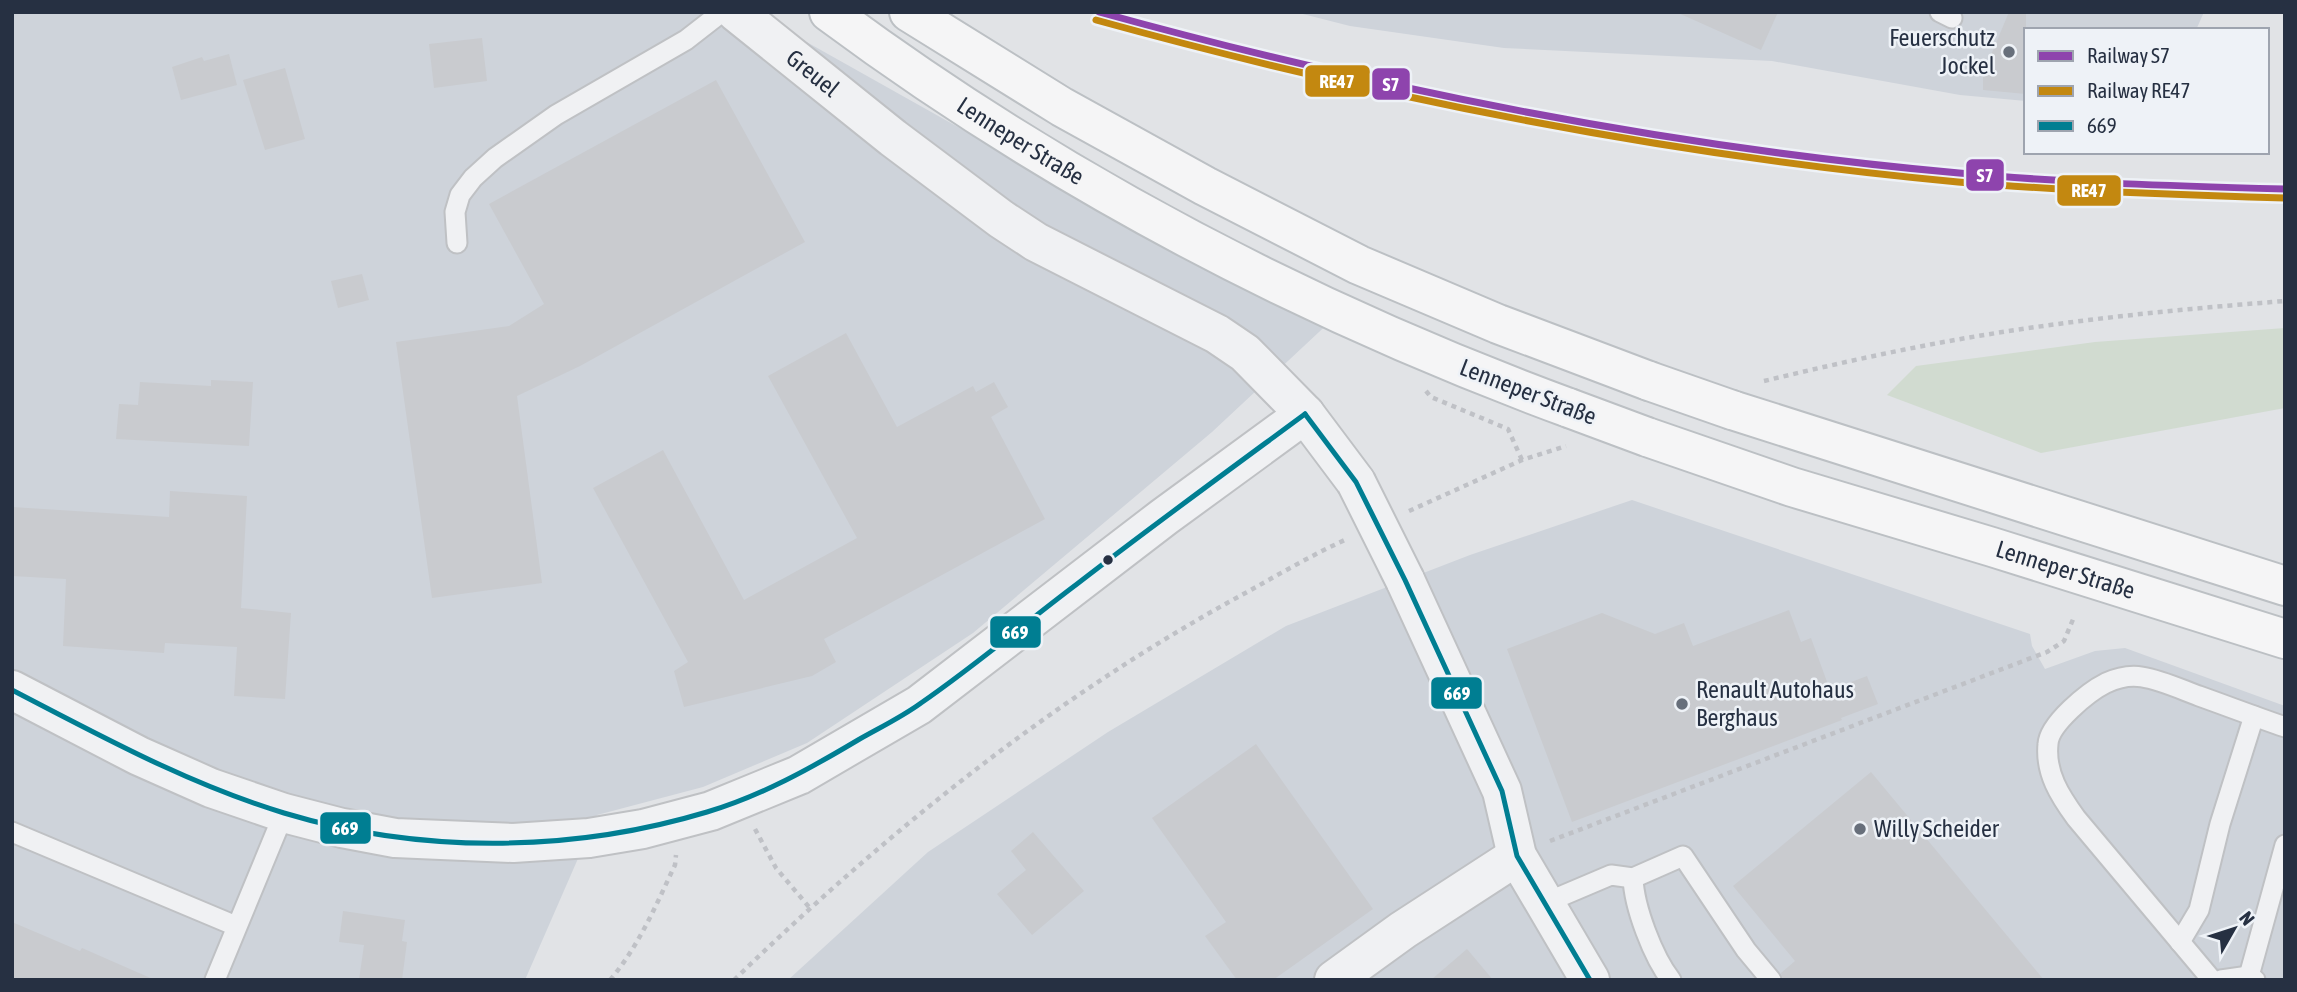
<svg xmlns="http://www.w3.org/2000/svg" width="2297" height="992" font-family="'Asap Condensed',sans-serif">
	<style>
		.built { fill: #ced3da }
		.green { fill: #d1dbd0 }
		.building { fill: #c9cbcf }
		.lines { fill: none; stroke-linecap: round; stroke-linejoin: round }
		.service-casing { stroke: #bfc1c4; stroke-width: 23 }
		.minor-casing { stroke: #bfc1c4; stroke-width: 42 }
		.primary-casing { stroke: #bcc0c4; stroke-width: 42 }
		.path { stroke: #bfc1c6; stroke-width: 4.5; stroke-dasharray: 5 5; stroke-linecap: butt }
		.service { stroke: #f0f1f3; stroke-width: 19 }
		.minor { stroke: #f0f1f3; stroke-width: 38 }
		.primary { stroke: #f5f5f6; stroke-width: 38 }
		.minor-bridge-casing { stroke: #bfc1c4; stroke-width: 42; stroke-linecap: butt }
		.primary-bridge-casing { stroke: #bcc0c4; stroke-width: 42; stroke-linecap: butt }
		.minor-bridge { stroke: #f0f1f3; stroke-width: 38 }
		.primary-bridge { stroke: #f5f5f6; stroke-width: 38 }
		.bus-1-casing { stroke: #eef2f7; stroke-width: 10 }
		.bus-1 { stroke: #007e92; stroke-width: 5 }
		.rail-1-casing { stroke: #eef2f7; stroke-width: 12 }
		.rail-2-casing { stroke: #eef2f7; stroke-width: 12 }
		.rail-1 { stroke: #8e44ad; stroke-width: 7 }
		.rail-2 { stroke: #c38810; stroke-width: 7 }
		.poi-dot { fill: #676f7b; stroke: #eef2f7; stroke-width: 2.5 }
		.bus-dot { fill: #263042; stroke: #eef2f7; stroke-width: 2.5 }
		.labels { text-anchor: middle; stroke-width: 5; stroke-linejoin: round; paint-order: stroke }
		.poi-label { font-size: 24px; fill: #263042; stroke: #eef2f7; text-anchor: start }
		.street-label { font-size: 24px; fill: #263042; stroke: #eef2f7 }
		.line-badge { stroke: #eef2f7; stroke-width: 2.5 }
		.badge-label { font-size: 19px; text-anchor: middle; font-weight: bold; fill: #fff }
	</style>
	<rect width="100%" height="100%" fill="#e1e3e6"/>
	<g class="built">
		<polygon points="12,12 727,12 803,40 1175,249 1334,318 1212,432 973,633 807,743 703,787 597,815 525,980 12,980"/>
		<polygon points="1295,12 2204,12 2196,30 2026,30 2026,101 1960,95 1772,61 1504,48 1350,26"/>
		<polygon points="1632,500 2030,634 2032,646 2045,669 2095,651 2125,648 2285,706 2285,980 788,980 928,852 1108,732 1286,626 1470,555"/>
	</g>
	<polygon class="green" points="2285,328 2285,408 2041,453 1887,395 1916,366 2095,342"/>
	<g class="building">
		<polygon points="1676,12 1778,12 1761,50"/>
		<polygon points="2009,12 2026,12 2026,94 1983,90 1983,74"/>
		<polygon points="482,38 487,81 434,88 429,44"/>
		<polygon points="229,54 237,85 181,100 172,67 202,57 204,61"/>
		<polygon points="285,68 305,139 265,150 243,80"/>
		<polygon points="716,80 805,242 580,366 517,396 542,583 432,598 396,342 509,326 544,304 489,204"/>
		<polygon points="362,274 369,300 338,308 331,281"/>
		<polygon points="846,333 897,427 973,386 976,392 994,382 1008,407 991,417 1045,519 824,639 836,662 812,676 684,707 674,671 688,662 593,488 663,450 744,600 857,538 768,376"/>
		<polygon points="211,380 253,382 249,446 116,439 119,404 138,405 140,382 211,386"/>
		<polygon points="170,491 247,496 241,608 291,613 285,699 234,696 237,647 165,643 164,653 63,646 66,579 12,576 12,507 169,517"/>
		<polygon points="1789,610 1801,642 1811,638 1830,690 1867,676 1878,704 1841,718 1842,720 1572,822 1507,649 1602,613 1655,634 1684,623 1693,646"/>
		<polygon points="1256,744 1373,909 1273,980 1237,980 1205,936 1226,922 1152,818"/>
		<polygon points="1871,772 2044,980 1783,980 1781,973 1795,961 1733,886"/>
		<polygon points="1033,832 1084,891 1032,935 997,894 1026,870 1011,851"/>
		<polygon points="343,911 405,920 402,941 407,942 402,980 359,980 364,945 339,942"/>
		<polygon points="12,922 80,951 82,948 155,980 12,980"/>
		<polygon points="1467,949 1493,980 1431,980"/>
	</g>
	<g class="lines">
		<g class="service-casing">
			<g id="service">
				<polyline points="1940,12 1952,18"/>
				<polyline points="457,243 455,212 460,195 473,178 495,158 556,115 686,40 722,12"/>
				<polyline points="12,832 236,926"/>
				<path d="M1633,878C1634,907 1653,957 1671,980"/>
				<polyline points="1545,903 1611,875 1633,878 1683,856 1746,950 1771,980"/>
				<polyline points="2180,942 2199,910 2220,824 2254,716"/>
				<polyline points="2249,976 2285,845"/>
				<polyline points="215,980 284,813"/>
				<path d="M2212,980L2076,818C2060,796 2045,773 2048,744C2049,724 2088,692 2106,683C2117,678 2130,675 2142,677C2161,680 2180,689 2199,696C2227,706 2256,717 2285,727"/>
				<polyline points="2221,980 2249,976 2255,980"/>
			</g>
		</g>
		<g class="minor-casing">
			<g id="minor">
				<path id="s1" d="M736,12L893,138L1001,219L1036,242L1217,334L1245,353L1305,414L1356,482"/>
				<polyline points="1405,580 1502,791 1517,856 1590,980"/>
				<polyline points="12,690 139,756 211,788 284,813 342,828 395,838 513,843 589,838 643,829 711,811 799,775 919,705 1164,517 1305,414"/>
				<polyline points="1334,980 1403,930 1517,856"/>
			</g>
		</g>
		<g class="primary-casing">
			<g id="primary">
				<path id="s2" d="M829,12C1054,179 1306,311 1569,408"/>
				<polyline points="909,12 1062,107 1205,186 1359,265 1498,324 1649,381"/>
				<polyline points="1732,410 2285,586"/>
				<path id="s3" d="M1647,437L1792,487L1992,547L2285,639"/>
			</g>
		</g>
		<g class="path">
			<path d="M1764,381C1835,364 1906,348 1978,336C2079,319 2182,309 2285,301"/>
			<polyline points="1426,391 1431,397 1508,429 1522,460"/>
			<polyline points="1409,511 1522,460 1566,446"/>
			<polyline points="755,829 776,868 809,907"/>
			<polyline points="1550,841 2047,652 2064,641 2074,617"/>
			<path d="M610,980C639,946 656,905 675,865L676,855"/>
			<path d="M734,980C889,830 1058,694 1249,591C1281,573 1314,554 1347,539"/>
		</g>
		<use href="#service" class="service"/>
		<use href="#minor" class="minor"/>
		<use href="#primary" class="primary"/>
		<g class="minor-bridge-casing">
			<polyline id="minor-bridge" points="1356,482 1405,580"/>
		</g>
		<g class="primary-bridge-casing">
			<g id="primary-bridge">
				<polyline points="1649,381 1732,410"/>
				<polyline points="1569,408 1647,437"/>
			</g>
		</g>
		<use href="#minor-bridge" class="minor-bridge"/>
		<use href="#primary-bridge" class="primary-bridge"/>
		<g class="bus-1-casing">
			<g id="bus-1">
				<polyline points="1305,414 1356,482 1405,580 1502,791 1517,856 1590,980"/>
				<path d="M12,690C101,736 188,784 284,813C420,854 571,853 707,812C761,796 811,768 858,740C879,728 902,717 921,703C975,666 1025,623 1077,584C1152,526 1229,470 1305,414"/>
			</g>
		</g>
		<use href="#bus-1" class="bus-1"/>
		<g class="rail-1-casing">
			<path id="rail-1" d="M1099,12C1381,90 1667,147 1959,173C2067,183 2176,186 2285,189"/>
		</g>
		<g class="rail-2-casing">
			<path id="rail-2" d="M1096,20C1379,98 1665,155 1958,182C2067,191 2176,195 2285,198"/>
		</g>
		<use href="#rail-1" class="rail-1"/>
		<use href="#rail-2" class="rail-2"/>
	</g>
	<g class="poi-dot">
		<circle cx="2009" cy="52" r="7"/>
		<circle cx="1682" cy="704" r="7"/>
		<circle cx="1860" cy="829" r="7"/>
	</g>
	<circle class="bus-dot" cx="1108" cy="560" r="6"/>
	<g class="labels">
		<g class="poi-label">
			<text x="1995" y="46" text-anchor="end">Feuerschutz<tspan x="1995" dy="28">Jockel</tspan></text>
			<text x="1696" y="698">Renault Autohaus<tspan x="1696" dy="28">Berghaus</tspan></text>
			<text x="1874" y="837">Willy Scheider</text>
		</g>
		<g class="street-label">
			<text dy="8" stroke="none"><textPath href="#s1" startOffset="98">Greuel</textPath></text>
			<text dy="8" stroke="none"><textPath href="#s2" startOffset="231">Lenneper Straße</textPath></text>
			<text transform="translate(1528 392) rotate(21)" y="8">Lenneper Straße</text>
			<text dy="8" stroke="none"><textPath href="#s3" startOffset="439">Lenneper Straße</textPath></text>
		</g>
	</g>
	<g class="line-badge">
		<rect x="1304" y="64" width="67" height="34" rx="7" fill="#c38810"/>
		<rect x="1371" y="67" width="40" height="34" rx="7" fill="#8e44ad"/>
		<rect x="1965" y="158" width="40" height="34" rx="7" fill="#8e44ad"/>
		<rect x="2056" y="174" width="66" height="33" rx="7" fill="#c38810"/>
		<rect x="989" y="615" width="53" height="34" rx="7" fill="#007e92"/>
		<rect x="1430" y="676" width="53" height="34" rx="7" fill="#007e92"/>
		<rect x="319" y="811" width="53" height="34" rx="7" fill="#007e92"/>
	</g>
	<g class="badge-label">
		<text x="1337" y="88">RE47</text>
		<text x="1391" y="91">S7</text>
		<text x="1985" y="182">S7</text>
		<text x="2089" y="197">RE47</text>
		<text x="1015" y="639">669</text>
		<text x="1457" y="700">669</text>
		<text x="345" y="835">669</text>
	</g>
	<rect width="2297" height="992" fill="none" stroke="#263042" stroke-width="28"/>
	<rect x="2024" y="28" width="245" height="126" fill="#eef2f7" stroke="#9ea4af" stroke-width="2"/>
	<rect x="2038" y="51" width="35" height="10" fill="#8e44ad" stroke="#9ea4af" stroke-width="2"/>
	<text x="2087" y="63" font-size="21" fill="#263042">Railway S7</text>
	<rect x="2038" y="86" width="35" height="10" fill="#c38810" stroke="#9ea4af" stroke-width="2"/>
	<text x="2087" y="98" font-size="21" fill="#263042">Railway RE47</text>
	<rect x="2038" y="121" width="35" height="10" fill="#007e92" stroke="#9ea4af" stroke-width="2"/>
	<text x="2087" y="133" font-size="21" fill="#263042">669</text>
	<g transform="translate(2234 929) rotate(51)" stroke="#eef2f7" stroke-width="5" paint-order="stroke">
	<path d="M0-5L12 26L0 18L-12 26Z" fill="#263042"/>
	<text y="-10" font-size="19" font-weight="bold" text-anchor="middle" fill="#263042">N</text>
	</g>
</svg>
